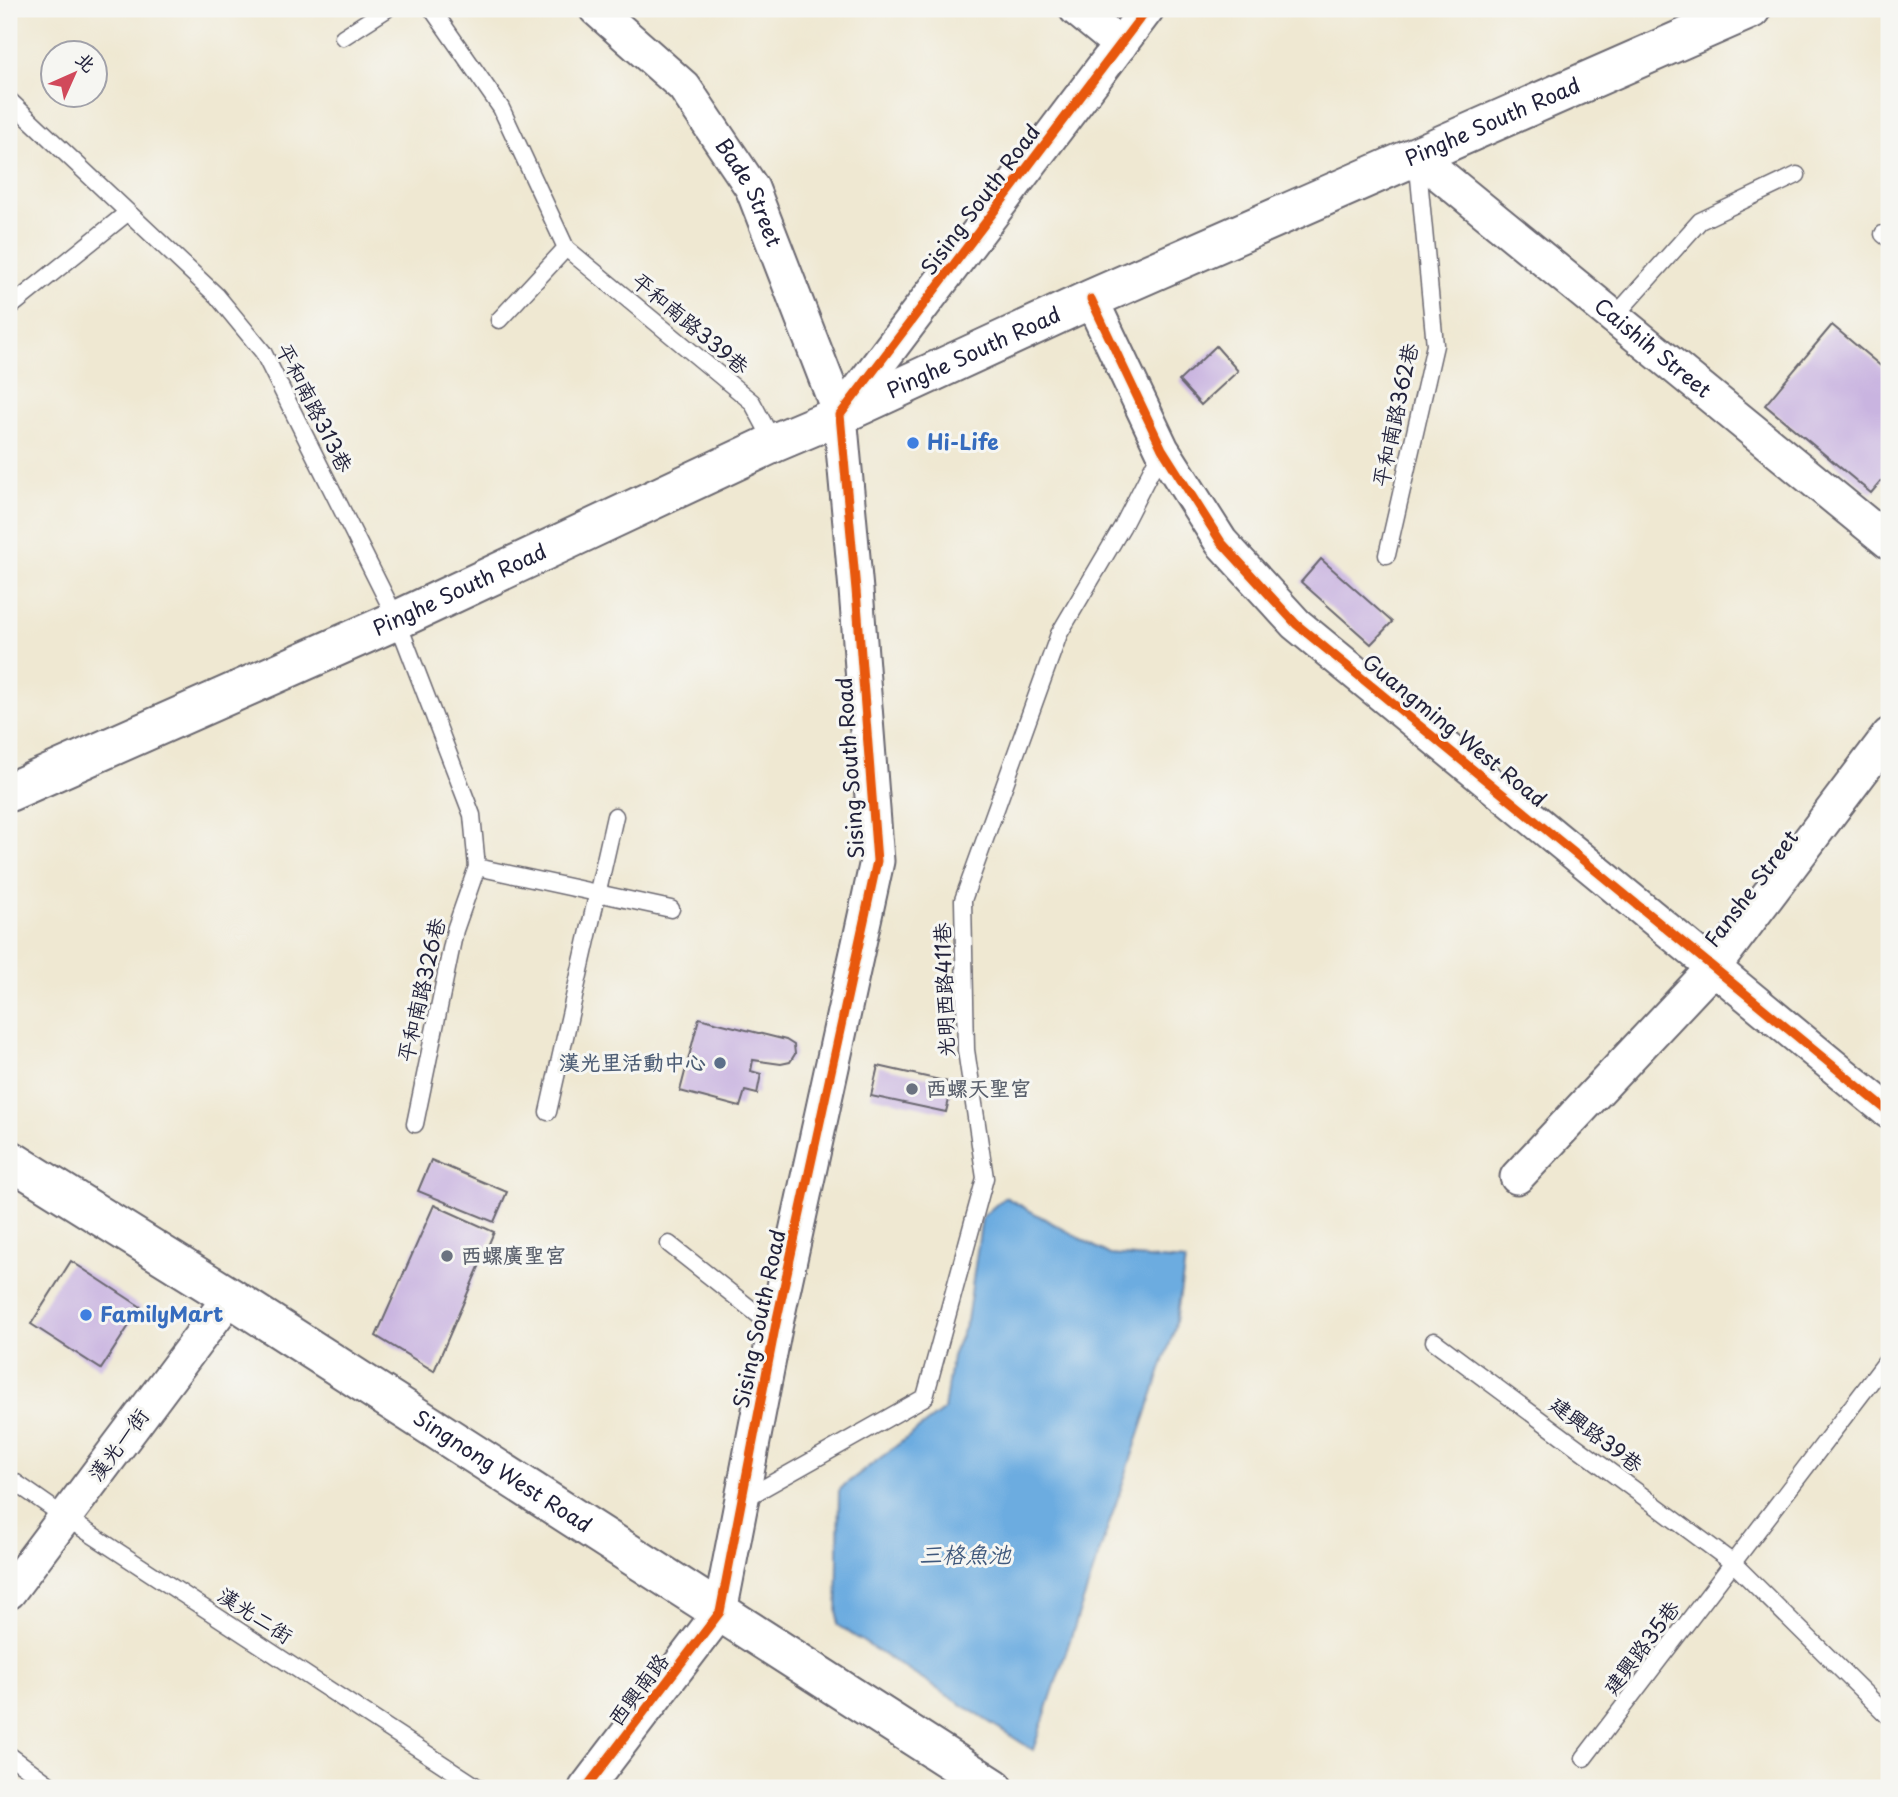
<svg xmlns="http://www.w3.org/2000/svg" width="1898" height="1797" font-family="'Playpen Sans','LXGW WenKai TC',sans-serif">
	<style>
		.water { fill: #6cace0; stroke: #47678e; stroke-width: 2 }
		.building { fill: #c9b4e0 }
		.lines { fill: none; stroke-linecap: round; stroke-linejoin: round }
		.service-casing { stroke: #6a6770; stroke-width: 19 }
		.minor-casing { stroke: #6a6770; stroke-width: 37 }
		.secondary-casing { stroke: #6a6770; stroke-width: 42 }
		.service { stroke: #fff; stroke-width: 16 }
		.minor { stroke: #fff; stroke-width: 33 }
		.secondary { stroke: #fff; stroke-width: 38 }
		.cycleway-casing { stroke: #f6f6f2; stroke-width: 13 }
		.cycleway { stroke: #e8590c; stroke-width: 9 }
		.shop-dot { fill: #3f7fe0; stroke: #f6f6f2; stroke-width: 2.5 }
		.service-dot { fill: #5c6f8a; stroke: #f6f6f2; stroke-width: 2.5 }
		.worship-dot { fill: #6b7280; stroke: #f6f6f2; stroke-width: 2.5 }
		.labels { text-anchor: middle; stroke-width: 6; stroke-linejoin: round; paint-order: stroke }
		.street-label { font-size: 21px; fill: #22223b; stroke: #f6f6f2 }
		.shop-label { font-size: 21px; font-weight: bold; fill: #366cbe; stroke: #f6f6f2; text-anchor: start }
		.service-label { font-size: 21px; font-weight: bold; fill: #4e5e75; stroke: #f6f6f2; text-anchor: end }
		.worship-label { font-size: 21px; font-weight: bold; fill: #5b616d; stroke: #f6f6f2; text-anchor: start }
		.water-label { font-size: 23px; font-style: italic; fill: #40597d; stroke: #f6f6f2 }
	</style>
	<rect width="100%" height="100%" fill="#f6f6f2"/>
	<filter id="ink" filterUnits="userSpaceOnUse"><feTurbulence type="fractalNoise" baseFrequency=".0143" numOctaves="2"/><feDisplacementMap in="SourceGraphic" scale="14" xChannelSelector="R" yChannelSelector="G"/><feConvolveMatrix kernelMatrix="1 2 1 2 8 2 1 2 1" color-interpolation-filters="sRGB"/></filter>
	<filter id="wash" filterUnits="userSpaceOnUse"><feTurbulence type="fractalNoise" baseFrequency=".00686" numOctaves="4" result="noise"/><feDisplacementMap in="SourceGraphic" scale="28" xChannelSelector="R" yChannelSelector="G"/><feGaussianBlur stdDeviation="1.57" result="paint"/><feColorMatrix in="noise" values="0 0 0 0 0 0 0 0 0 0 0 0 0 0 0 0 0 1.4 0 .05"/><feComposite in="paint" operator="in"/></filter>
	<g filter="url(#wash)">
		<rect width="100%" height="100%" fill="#efe8d2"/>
		<polygon class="water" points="1005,1197 1110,1255 1185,1261 1175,1328 1033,1750 837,1625 839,1489 944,1410 952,1356 967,1321 982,1217"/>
		<g id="blocks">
			<g class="building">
				<polygon points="1832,325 1889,373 1889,472 1871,493 1765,405"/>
				<polygon points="1216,346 1238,371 1201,405 1179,381"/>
				<polygon points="1321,559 1392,622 1371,644 1301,582"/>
				<polygon points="699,1018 786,1040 794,1045 795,1054 790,1062 781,1064 753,1060 751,1071 761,1074 757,1094 745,1091 740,1107 680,1091"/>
				<polygon points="878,1066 953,1083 946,1112 871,1096"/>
				<polygon points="431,1160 507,1192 494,1222 418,1191"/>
				<polygon points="434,1205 494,1232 434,1371 376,1336"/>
				<polygon points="71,1261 141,1307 101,1369 31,1324"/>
			</g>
		</g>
	</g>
	<g filter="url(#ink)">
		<use href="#blocks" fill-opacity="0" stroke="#6a6770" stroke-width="2"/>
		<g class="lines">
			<g class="service-casing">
				<g id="service">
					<polyline points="432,9 501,108 566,248 499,320"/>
					<polyline points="343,37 387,9"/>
					<polyline points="9,100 217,296 263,352 397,620 472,815 477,867 455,930 415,1124"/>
					<polyline points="1883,234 1889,239"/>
					<polyline points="566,248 752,402 774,443"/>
					<polyline points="9,308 127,213"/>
					<polyline points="1614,317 1700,221 1797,175"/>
					<polyline points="1387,555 1435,345 1417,157"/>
					<polyline points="477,867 671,909"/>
					<polyline points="548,1112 615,816"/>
					<polyline points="669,1244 775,1328"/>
					<polyline points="1434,1341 1733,1563 1889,1717"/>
					<polyline points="9,1478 65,1517 479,1788"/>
					<polyline points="744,1499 925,1397 985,1178 966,1050 963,900 1059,634 1122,527 1162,449"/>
					<polyline points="9,1755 54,1788"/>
					<polyline points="1584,1758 1889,1358"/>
				</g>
			</g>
			<g class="minor-casing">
				<g id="minor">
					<path id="s1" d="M596,9L684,87L752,188L840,415"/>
					<polyline points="1076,9 1120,45"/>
					<path id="s2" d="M1417,156L1889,542"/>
					<polyline points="1091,299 1162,449 1221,542 1296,624 1889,1112"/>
					<polyline points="1517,1177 1714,967 1889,735"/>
					<polyline points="9,1592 230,1297"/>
					<polyline points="586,1788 720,1612 775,1328 877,861 856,590 840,415 1147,9"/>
				</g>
			</g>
			<g class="secondary-casing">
				<g id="secondary">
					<path id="s3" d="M9,792L397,620L774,443L840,415L1091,299L1751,9"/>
					<path id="s4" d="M9,1159L230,1297L994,1788"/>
				</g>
			</g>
			<use href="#service" class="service"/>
			<use href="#minor" class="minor"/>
			<use href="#secondary" class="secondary"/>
			<g class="cycleway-casing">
				<g id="cycleway">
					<polyline points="1091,299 1162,449 1221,542 1296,624 1889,1112"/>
					<polyline points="586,1788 720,1612 775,1328 877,861 856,590 840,415 1147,9"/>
				</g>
			</g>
			<use href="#cycleway" class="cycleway"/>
		</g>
	</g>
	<g class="shop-dot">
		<circle cx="913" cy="443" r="7"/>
		<circle cx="86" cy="1315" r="7"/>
	</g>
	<circle class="service-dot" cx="720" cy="1063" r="7"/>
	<g class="worship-dot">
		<circle cx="912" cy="1089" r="7"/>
		<circle cx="447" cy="1256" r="7"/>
	</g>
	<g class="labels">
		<g class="street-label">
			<text dy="7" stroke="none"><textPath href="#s3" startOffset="1628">Pinghe South Road</textPath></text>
			<text dy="7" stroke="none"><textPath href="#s1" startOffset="242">Bade Street</textPath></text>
			<text transform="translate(981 200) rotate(-53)" y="7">Sising South Road</text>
			<text transform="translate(690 324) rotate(40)" y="7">平和南路339巷</text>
			<text dy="7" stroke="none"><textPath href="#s2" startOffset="304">Caishih Street</textPath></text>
			<text dy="7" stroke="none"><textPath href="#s3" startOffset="1060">Pinghe South Road</textPath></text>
			<text transform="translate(314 408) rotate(63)" y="7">平和南路313巷</text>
			<text transform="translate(1396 415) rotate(-78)" y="7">平和南路362巷</text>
			<text dy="7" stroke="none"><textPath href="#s3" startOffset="494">Pinghe South Road</textPath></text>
			<text transform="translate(1454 731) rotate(39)" y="7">Guangming West Road</text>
			<text transform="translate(851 768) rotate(-94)" y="7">Sising South Road</text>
			<text transform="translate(1752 889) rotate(-53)" y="7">Fanshe Street</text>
			<text transform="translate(422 990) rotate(-77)" y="7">平和南路326巷</text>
			<text transform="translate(945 990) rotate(-92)" y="7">光明西路411巷</text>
			<text transform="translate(760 1319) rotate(-78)" y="7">Sising South Road</text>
			<text transform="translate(1596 1435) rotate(37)" y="7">建興路39巷</text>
			<text transform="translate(119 1445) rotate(-53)" y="7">漢光一街</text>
			<text dy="7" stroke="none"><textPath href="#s4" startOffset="584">Singnong West Road</textPath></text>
			<text transform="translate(255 1616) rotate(33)" y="7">漢光二街</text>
			<text transform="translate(1642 1648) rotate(-53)" y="7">建興路35巷</text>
			<text transform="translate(639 1690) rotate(-53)" y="7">西興南路</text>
		</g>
		<g class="shop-label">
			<text x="927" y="450">Hi-Life</text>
			<text x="100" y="1322">FamilyMart</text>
		</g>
		<g class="service-label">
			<text x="706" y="1070">漢光里活動中心</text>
		</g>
		<g class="worship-label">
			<text x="926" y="1096">西螺天聖宮</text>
			<text x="461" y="1263">西螺廣聖宮</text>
		</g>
		<g class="water-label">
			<text x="965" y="1563">三格魚池</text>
		</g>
	</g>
	<rect width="1898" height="1797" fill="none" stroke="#f6f6f2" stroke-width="35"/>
	<g transform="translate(74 74) rotate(45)"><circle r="33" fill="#f6f6f2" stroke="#a1a1a9" stroke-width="2"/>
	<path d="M0-5L12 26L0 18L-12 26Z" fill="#d1495b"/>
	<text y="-10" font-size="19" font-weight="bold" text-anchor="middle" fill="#22223b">北</text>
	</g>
</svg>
